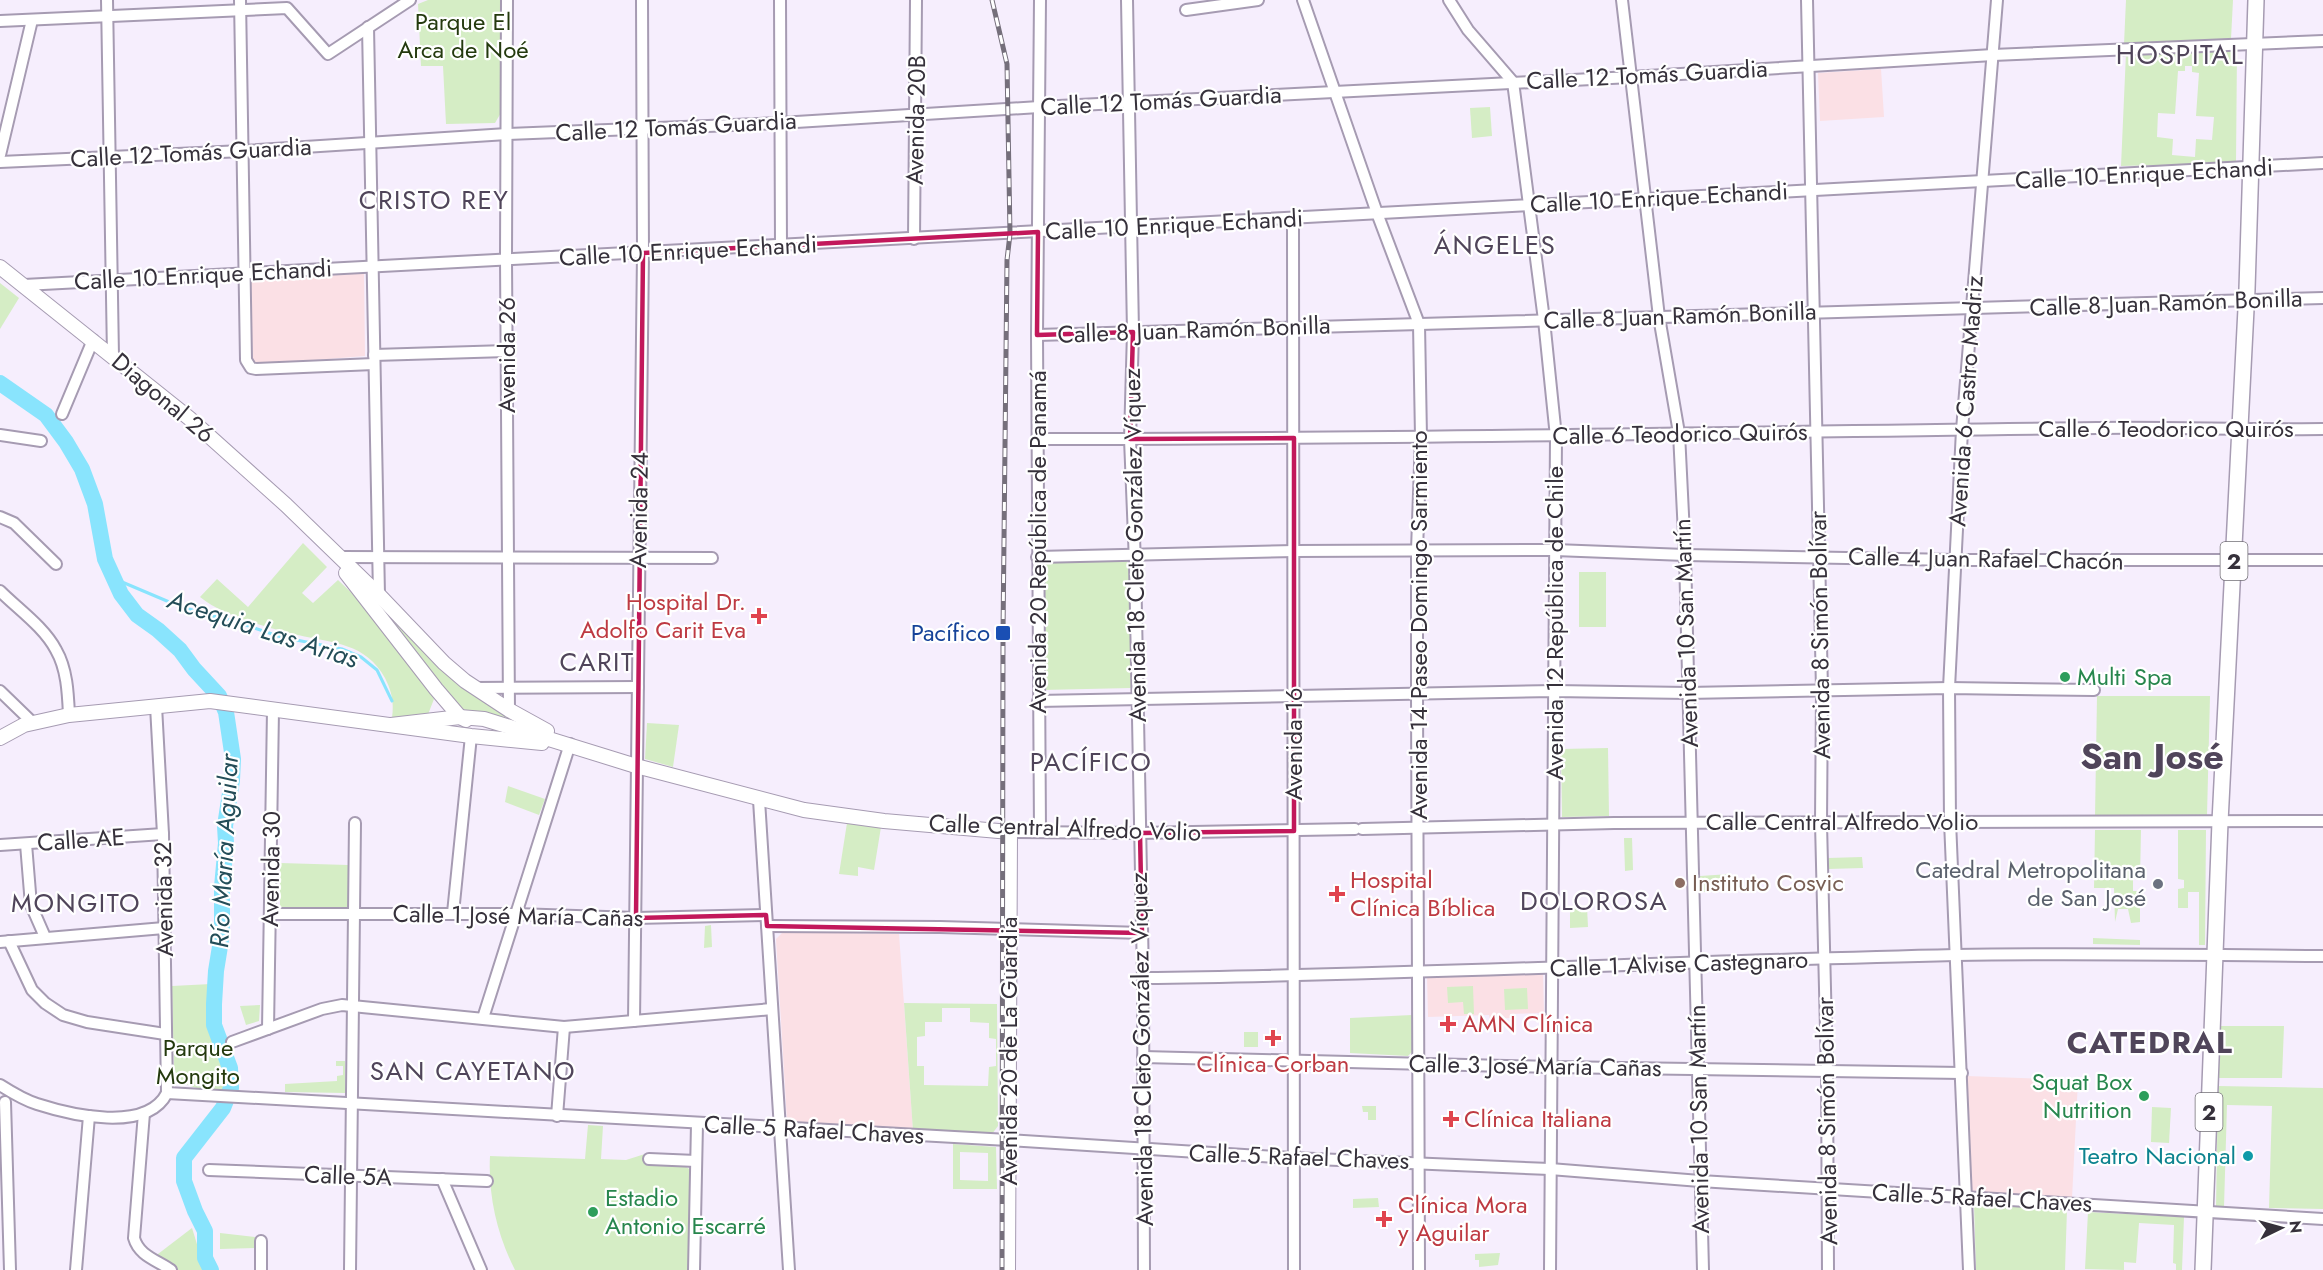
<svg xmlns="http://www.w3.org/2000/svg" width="2323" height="1270" font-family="Jost,sans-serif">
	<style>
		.education { fill: #fbe0e5 }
		.green { fill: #d5edc5; fill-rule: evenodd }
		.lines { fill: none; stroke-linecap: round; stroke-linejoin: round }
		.stream { stroke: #89e4fd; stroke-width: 3 }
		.river { stroke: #89e4fd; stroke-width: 16 }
		.minor-casing { stroke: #a69bb2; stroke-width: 14 }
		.major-casing { stroke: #a69bb2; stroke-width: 16 }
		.highway-casing { stroke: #a69bb2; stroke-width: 18 }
		.minor { stroke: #fff; stroke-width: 10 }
		.major { stroke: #fff; stroke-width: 14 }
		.highway { stroke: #fff; stroke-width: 15 }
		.rail-casing { stroke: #756f7b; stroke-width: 5 }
		.rail { stroke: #fff; stroke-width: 3; stroke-dasharray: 9; stroke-linecap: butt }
		.marked { fill: none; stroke: #c2185b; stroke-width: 4.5; stroke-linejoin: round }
		.health-dot { fill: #e0444e; stroke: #fff; stroke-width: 2 }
		.transit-dot { fill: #1a4fb4; stroke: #fff; stroke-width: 2 }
		.leisure-dot { fill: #2e9e5b; stroke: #fff; stroke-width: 2 }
		.education-dot { fill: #8d6e63; stroke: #fff; stroke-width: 2 }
		.worship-dot { fill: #6b7280; stroke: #fff; stroke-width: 2 }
		.culture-dot { fill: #0f9aa8; stroke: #fff; stroke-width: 2 }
		.labels { text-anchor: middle; stroke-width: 4.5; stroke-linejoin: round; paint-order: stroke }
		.shield { fill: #fff; stroke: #726f76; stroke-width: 1.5 }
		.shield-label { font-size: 22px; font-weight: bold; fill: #36313b }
		.park-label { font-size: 24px; fill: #243a0e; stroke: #fff }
		.street-label { font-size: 24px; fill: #36313b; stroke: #fff }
		.health-label { font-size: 24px; fill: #be3a42; stroke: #fff; text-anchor: start }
		.transit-label { font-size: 24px; fill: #164399; stroke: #fff; text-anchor: end }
		.leisure-label { font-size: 24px; fill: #27864d; stroke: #fff; text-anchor: start }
		.worship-label { font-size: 24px; fill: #5b616d; stroke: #fff; text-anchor: end }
		.education-label { font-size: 24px; fill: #785e54; stroke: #fff; text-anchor: start }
		.culture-label { font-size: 24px; fill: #0d838f; stroke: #fff; text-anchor: end }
		.neighbourhood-label { font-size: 26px; letter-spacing: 1.5px; fill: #50455a; stroke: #fff }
		.water-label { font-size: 26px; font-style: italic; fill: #244d58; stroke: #fff }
		.quarter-label { font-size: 27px; letter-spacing: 1.5px; fill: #50455a; stroke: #fff }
		.district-label { font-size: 30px; font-weight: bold; letter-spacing: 1.5px; fill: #50455a; stroke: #fff }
		.town-label { font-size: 36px; font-weight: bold; fill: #50455a; stroke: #fff }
	</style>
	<rect width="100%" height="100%" fill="#f6eefd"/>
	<g class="education">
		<polygon points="1881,69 1884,117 1820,121 1818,73"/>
		<polygon points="364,273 365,356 253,365 250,281"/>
		<polygon points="783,932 899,934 913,1131 792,1126 787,1120 776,939"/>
		<polygon points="1543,972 1544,1013 1510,1014 1510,1018 1490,1019 1489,1015 1428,1017 1427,975"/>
		<polygon points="1967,1076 2078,1080 2072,1198 1970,1192"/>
	</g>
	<g class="green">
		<polygon points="428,0 500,0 502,111 495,123 446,124 443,66 421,66 418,4"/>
		<polygon points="2126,0 2233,0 2231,39 2124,44"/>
		<path d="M2237,50L2236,163L2121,166L2126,53ZM2185,66H2192V72L2199,73L2196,116L2214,117L2212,140L2196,139L2195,157L2172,155L2173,139L2157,137L2158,113L2175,114L2178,71H2185Z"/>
		<polygon points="1490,107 1492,136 1472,138 1470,108"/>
		<polygon points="0,283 19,298 0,329"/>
		<path d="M303,543L327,567L302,593L313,603L338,580L356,597L430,688L434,699L427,717L422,719L392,718C394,702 392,692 385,678C366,643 333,643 298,635C269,628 223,616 200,597L217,579L248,607Z"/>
		<polygon points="1130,560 1131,688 1042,690 1042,562"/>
		<rect x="1579" y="572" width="27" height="55"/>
		<polygon points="385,610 451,675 550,737 460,708 452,701 383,611"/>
		<polygon points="2097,696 2210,696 2207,816 2095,817"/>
		<polygon points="647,723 679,725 673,767 645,759"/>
		<polygon points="1608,748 1609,816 1562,817 1561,749"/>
		<polygon points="508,786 545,799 539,815 505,802"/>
		<polygon points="847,823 881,827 874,870 858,867 858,876 839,874"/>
		<polygon points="2095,830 2141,830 2140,879 2133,879 2133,891 2140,891 2140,922 2131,923 2128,909 2118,909 2115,922 2114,888 2094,888"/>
		<polygon points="2178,830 2206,830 2205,945 2199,945 2199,892 2188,892 2188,908 2178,908 2178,889 2184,888 2184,880 2178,879"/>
		<polygon points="1624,838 1632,838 1633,870 1625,871"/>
		<polygon points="1862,857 1863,868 1828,869 1828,858"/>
		<polygon points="280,863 348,865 348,907 280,907"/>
		<polygon points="1730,874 1730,891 1701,892 1700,876"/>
		<polygon points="1587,907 1588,927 1570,928 1570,908"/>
		<polygon points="711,925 712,947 704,948 705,926"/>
		<polygon points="2093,938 2140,940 2140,945 2093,944"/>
		<path d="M211,984V1026L227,1069V1090C206,1090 182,1091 174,1069L172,986Z"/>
		<polygon points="1473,986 1474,1014 1464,1014 1463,1002 1448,1003 1447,987"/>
		<polygon points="1527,988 1528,1009 1505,1010 1504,989"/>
		<path d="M904,1003L997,1004L998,1126L992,1134L913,1131ZM942,1008H970V1022L989,1023V1038L996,1039V1066L989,1067L988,1086L924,1085V1066H917V1037L925,1036V1022H942Z"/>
		<polygon points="260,1005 259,1021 246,1025 240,1006"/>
		<polygon points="1412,1015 1414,1050 1408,1056 1350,1053 1350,1018"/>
		<polygon points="2220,1026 2284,1026 2282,1078 2218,1078"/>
		<rect x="1244" y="1032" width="14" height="15"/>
		<polygon points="336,1061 345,1061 345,1093 285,1092 285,1084 337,1081 337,1076 343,1075 343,1066 336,1066"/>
		<polygon points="2218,1086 2323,1088 2323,1209 2269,1208 2272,1106 2227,1105 2224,1207 2216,1207"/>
		<polygon points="1362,1106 1376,1106 1376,1120 1368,1120 1368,1112 1363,1112"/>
		<polygon points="2152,1107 2171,1108 2169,1143 2151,1142"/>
		<path d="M588,1125L603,1126L601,1159L626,1160L648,1153L649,1164L683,1165L691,1170L689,1270H515C497,1235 488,1195 490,1156L585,1159Z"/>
		<path d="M953,1144L996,1147L997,1189H953ZM960,1152L988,1153V1181L960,1180Z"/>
		<polygon points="1378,1198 1379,1207 1353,1208 1353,1199"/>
		<polygon points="1974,1205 2067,1209 2065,1270 1976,1270"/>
		<polygon points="2088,1212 2184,1217 2182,1270 2176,1270 2176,1264 2173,1263 2174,1225 2139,1223 2136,1263 2124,1262 2124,1270 2085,1269"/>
		<polygon points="192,1228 205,1270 177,1270 157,1259 158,1254"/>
		<polygon points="220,1233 255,1237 255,1248 220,1249"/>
		<polygon points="1500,1253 1498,1265 1479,1267 1479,1260 1475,1260 1475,1254"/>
	</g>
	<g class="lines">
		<polyline class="stream" points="115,579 174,604 204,614 231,620 281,637 342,649 361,657 377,670 392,701"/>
		<polyline class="river" points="0,383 46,415 66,442 82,469 95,504 105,559 121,594 137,615 158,630 180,650 194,669 219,696 226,712 233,759 232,780 225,826 226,843 222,887 222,934 216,971 214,1004 214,1025 230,1068 231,1088 223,1108 184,1158 184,1181 195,1211 205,1231 205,1258 211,1270"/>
		<g class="minor-casing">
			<g id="minor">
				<polyline points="107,0 113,356"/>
				<polyline points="240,0 246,360 251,368 256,369 374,364"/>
				<polyline points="507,0 506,259 509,710"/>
				<polyline points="780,0 781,246"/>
				<polyline points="1127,0 1133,332 1130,439 1135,562 1143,978 1144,1270"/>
				<polyline points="1303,0 1377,213 1419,324 1421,437 1417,550 1417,693 1419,1270"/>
				<polyline points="1449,0 1468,30 1513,82 1544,320 1556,437 1550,1270"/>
				<polyline points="1622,0 1659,317 1679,433 1685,555 1703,1270"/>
				<polyline points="1807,0 1822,690 1821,823 1827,1071 1828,1270"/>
				<polyline points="1186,10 1258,0"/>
				<polyline points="0,21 287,8 328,54 410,0"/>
				<polyline points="368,27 379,595"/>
				<polyline points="0,155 32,20"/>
				<polyline points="0,162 243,151 507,134 780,123 1039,107 1631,77 1993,55 2323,41"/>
				<polyline points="1293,218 1294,1270"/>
				<polyline points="914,239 916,0"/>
				<polyline points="24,285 2323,163"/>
				<polyline points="1037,335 2323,298"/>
				<polyline points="374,355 507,351"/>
				<polyline points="62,414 93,340"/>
				<polyline points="0,435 41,441"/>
				<path d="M1038,439C1391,439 1744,432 2097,428C2172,427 2248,430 2323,429"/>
				<polyline points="0,517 14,523 56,564"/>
				<polyline points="339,557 712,558"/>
				<polyline points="1037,557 1295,551 1555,550 1685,555 1955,560 2323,560"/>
				<path d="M0,591C18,609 44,627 56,650C67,669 68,693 69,715"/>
				<polyline points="475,688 638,687"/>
				<polyline points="0,691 32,722"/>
				<polyline points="1038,701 1554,691 1687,693 1949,688 2094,690"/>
				<polyline points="156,706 163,834 167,1093"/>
				<polyline points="759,800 789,1270"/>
				<polyline points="1362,829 1614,823 2323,821"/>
				<polyline points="1010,832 1140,833 1355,829"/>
				<polyline points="1040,832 1037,335 1040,0"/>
				<polyline points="26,844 31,905 45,937"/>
				<polyline points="0,845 163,834"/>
				<polyline points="453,913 471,736"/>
				<polyline points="271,914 516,914 636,918 766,915"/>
				<polyline points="767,926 940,927 1142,933"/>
				<polyline points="9,941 32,990 45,1003 63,1015 87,1022 165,1034"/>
				<polyline points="0,942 164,928"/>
				<path d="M1143,978C1414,975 1684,961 1955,955C2078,953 2200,955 2323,956"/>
				<polyline points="483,1018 570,744"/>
				<polyline points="634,1021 643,253 642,0"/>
				<polyline points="268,1029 273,710"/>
				<polyline points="232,1042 322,1009 342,1005 564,1027 772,1009"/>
				<polyline points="1143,1057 1551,1067 1962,1073"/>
				<path d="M0,1085C11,1092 24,1100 37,1104C71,1115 147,1133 167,1093"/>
				<polyline points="167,1093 1008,1140 1292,1158 1550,1169 1700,1181 2323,1219"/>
				<polyline points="5,1102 10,1270"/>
				<path d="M144,1113L134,1238C139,1256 157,1260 171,1270"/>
				<polyline points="557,1116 564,1027"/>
				<polyline points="649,1159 696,1161"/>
				<polyline points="209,1170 487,1181"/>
				<polyline points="442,1179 481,1270"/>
				<polyline points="261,1241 261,1270"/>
				<polyline points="76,1270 89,1116"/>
				<polyline points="350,1270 355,823"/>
				<polyline points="694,1270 697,1124"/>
				<polyline points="1969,1270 1950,821 1949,688 1962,430 1997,0"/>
			</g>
		</g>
		<g class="major-casing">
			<g id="major">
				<polyline points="0,267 189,418 286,505 379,595 444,663 465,681 509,710 547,731"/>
				<polyline points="346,573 436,689 460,717 466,720"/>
				<polyline points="391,725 460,717 484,719 636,766 804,810 884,821 1010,832 1008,1270"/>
				<polyline points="0,738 24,725 69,715 210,701 471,736 542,743"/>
			</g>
		</g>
		<g class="highway-casing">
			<polyline id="highway" points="2203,1270 2220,822 2247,289 2256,0"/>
		</g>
		<use href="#minor" class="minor"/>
		<use href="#major" class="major"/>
		<use href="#highway" class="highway"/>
		<g class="rail-casing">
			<polyline id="rail" points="992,0 1007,64 1010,234 1007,260 1003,633 1002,1270"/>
		</g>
		<use href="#rail" class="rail"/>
	</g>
	<path class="marked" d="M1038,232L1037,335L1133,332L1130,439L1294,438V831L1140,833L1142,933L767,926L766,915L636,918L643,253Z"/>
	<g class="health-dot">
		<path d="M756 607h6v6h6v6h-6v6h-6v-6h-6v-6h6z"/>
		<path d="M1334 885h6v6h6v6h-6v6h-6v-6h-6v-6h6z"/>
		<path d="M1445 1015h6v6h6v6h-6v6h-6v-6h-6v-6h6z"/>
		<path d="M1270 1029h6v6h6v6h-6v6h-6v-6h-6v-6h6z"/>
		<path d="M1448 1110h6v6h6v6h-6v6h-6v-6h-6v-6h6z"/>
		<path d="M1381 1210h6v6h6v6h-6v6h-6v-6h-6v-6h6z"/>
	</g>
	<rect class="transit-dot" x="995" y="625" width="16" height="16" rx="3"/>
	<g class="leisure-dot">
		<circle cx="2065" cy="677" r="6"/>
		<circle cx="2144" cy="1096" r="6"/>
		<circle cx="593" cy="1212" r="6"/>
	</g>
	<circle class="education-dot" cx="1680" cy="883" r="6"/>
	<circle class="worship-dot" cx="2158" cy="884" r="6"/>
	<circle class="culture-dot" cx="2248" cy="1156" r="6"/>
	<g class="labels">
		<g class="shield">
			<rect x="2220.5" y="542" width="27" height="38" rx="4.5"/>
			<rect x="2195.5" y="1093" width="27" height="38" rx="4.5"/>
		</g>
		<g class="shield-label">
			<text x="2234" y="569">2</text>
			<text x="2209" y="1120">2</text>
		</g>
		<g class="park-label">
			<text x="463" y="30">Parque El<tspan x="463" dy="28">Arca de Noé</tspan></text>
			<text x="198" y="1056">Parque<tspan x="198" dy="28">Mongito</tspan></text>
		</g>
		<g class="street-label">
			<text transform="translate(1647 75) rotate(-3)" y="8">Calle 12 Tomás Guardia</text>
			<text transform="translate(1161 101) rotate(-3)" y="8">Calle 12 Tomás Guardia</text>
			<text transform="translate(916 120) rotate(-89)" y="8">Avenida 20B</text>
			<text transform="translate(676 127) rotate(-3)" y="8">Calle 12 Tomás Guardia</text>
			<text transform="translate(191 153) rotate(-3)" y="8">Calle 12 Tomás Guardia</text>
			<text transform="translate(2144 174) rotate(-3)" y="8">Calle 10 Enrique Echandi</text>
			<text transform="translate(1659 198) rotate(-3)" y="8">Calle 10 Enrique Echandi</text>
			<text transform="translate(1174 225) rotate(-3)" y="8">Calle 10 Enrique Echandi</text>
			<text transform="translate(688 251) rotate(-3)" y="8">Calle 10 Enrique Echandi</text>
			<text transform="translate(203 275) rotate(-3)" y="8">Calle 10 Enrique Echandi</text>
			<text transform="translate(2166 303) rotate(-2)" y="8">Calle 8 Juan Ramón Bonilla</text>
			<text transform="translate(1680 316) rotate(-2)" y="8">Calle 8 Juan Ramón Bonilla</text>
			<text transform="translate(1194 330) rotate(-2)" y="8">Calle 8 Juan Ramón Bonilla</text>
			<text transform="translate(507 355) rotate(-90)" y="8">Avenida 26</text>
			<text transform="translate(163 398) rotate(40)" y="8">Diagonal 26</text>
			<text transform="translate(1966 401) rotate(-86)" y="8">Avenida 6 Castro Madriz</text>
			<text x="2166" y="437">Calle 6 Teodorico Quirós</text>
			<text transform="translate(1680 434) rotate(-1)" y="8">Calle 6 Teodorico Quirós</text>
			<text transform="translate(639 510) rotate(-89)" y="8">Avenida 24</text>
			<text transform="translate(1038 542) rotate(-90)" y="8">Avenida 20 República de Panamá</text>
			<text transform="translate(1135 545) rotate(-91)" y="8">Avenida 18 Cleto González Víquez</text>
			<text transform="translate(1986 559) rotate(1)" y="8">Calle 4 Juan Rafael Chacón</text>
			<text transform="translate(1555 623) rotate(-90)" y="8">Avenida 12 República de Chile</text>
			<text transform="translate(1419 625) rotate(-90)" y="8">Avenida 14 Paseo Domingo Sarmiento</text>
			<text transform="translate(1686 633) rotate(-92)" y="8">Avenida 10 San Martín</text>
			<text transform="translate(1820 635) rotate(-91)" y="8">Avenida 8 Simón Bolívar</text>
			<text transform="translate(1294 744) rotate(-90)" y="8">Avenida 16</text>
			<text x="1842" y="830">Calle Central Alfredo Volio</text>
			<text transform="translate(1065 828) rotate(2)" y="8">Calle Central Alfredo Volio</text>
			<text transform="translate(81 840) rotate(-4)" y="8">Calle AE</text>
			<text transform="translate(271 869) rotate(-89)" y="8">Avenida 30</text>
			<text transform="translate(164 899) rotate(-91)" y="8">Avenida 32</text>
			<text transform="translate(518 916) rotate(1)" y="8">Calle 1 José María Cañas</text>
			<text transform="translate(1679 964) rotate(-2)" y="8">Calle 1 Alvise Castegnaro</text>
			<text transform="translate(1142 1049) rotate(-91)" y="8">Avenida 18 Cleto González Víquez</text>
			<text transform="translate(1009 1051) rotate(-90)" y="8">Avenida 20 de La Guardia</text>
			<text transform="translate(1535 1066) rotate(1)" y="8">Calle 3 José María Cañas</text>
			<text transform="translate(1699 1119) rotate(-91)" y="8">Avenida 10 San Martín</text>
			<text transform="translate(1827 1121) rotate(-91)" y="8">Avenida 8 Simón Bolívar</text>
			<text transform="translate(814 1130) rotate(3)" y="8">Calle 5 Rafael Chaves</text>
			<text transform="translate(1299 1157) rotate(2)" y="8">Calle 5 Rafael Chaves</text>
			<text transform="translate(348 1176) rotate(2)" y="8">Calle 5A</text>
			<text transform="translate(1982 1198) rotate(3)" y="8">Calle 5 Rafael Chaves</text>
		</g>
		<g class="health-label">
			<text x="746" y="610" text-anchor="end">Hospital Dr.<tspan x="746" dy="28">Adolfo Carit Eva</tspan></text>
			<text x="1350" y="888">Hospital<tspan x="1350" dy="28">Clínica Bíblica</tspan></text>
			<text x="1462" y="1032">AMN Clínica</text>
			<text x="1273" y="1072" text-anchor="middle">Clínica Corban</text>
			<text x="1464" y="1127">Clínica Italiana</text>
			<text x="1398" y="1213">Clínica Mora<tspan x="1398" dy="28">y Aguilar</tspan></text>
		</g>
		<g class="transit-label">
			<text x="990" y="641">Pacífico</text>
		</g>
		<g class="leisure-label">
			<text x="2077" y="685">Multi Spa</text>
			<text x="2132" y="1090" text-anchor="end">Squat Box<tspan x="2132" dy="28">Nutrition</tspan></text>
			<text x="605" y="1206">Estadio<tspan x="605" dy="28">Antonio Escarré</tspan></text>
		</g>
		<g class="worship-label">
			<text x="2146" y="878">Catedral Metropolitana<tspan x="2146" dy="28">de San José</tspan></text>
		</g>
		<g class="education-label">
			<text x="1692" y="891">Instituto Cosvic</text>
		</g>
		<g class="culture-label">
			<text x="2236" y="1164">Teatro Nacional</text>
		</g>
		<g class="neighbourhood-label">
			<text x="434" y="209">CRISTO REY</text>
			<text x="1495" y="254">ÁNGELES</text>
			<text x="597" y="671">CARIT</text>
			<text x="1091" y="771">PACÍFICO</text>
			<text x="1594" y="910">DOLOROSA</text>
			<text x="76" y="912">MONGITO</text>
			<text x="473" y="1080">SAN CAYETANO</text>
		</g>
		<g class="water-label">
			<text transform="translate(263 629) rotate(18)" y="9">Acequia Las Arias</text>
			<text transform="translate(224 851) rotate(-87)" y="9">Río María Aguilar</text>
		</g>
		<g class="quarter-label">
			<text x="2180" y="64">HOSPITAL</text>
		</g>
		<g class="district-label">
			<text x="2150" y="1053">CATEDRAL</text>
		</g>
		<g class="town-label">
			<text x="2152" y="769">San José</text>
		</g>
	</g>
	<g transform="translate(2281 1228) rotate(85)" stroke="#ffffff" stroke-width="4.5" paint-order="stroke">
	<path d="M0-4.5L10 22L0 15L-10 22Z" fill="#36313b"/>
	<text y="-9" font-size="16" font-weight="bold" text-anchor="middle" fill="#36313b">N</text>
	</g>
</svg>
